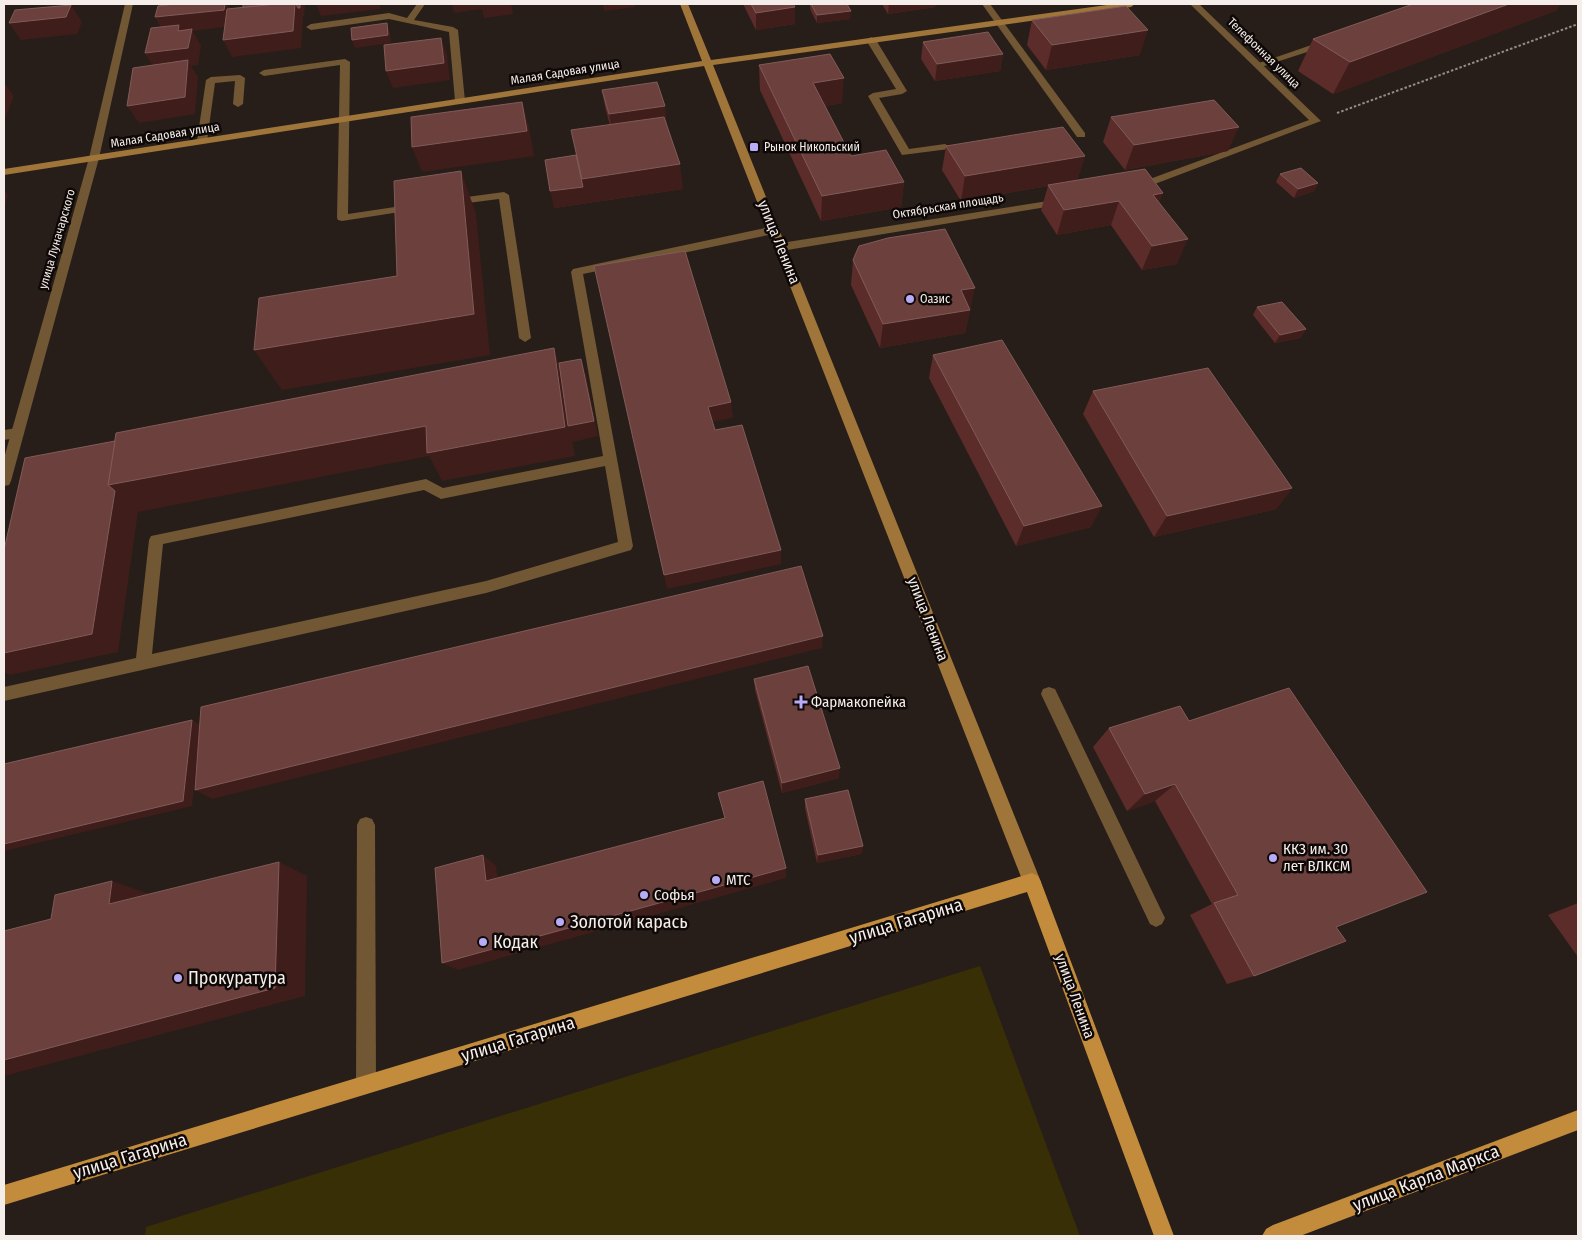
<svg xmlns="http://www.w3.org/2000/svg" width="1582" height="1240" font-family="'Fira Sans Condensed',sans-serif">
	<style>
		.green { fill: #382f06 }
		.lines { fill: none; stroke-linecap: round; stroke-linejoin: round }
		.path { stroke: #958c88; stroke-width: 2; stroke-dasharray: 2.5 2; stroke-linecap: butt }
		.lane { fill: #715734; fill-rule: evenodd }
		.street { fill: #715734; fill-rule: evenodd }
		.secondary { fill: #9f753a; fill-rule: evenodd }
		.primary { fill: #c38c3d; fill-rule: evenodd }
		.wall { fill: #5b2c29 }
		.shaded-wall { fill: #3f1d1a }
		.building { fill: #6b403d; stroke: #815b58 }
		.poi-dot { fill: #b8abf7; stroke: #0e0907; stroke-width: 2 }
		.labels { text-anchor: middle; stroke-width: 5; stroke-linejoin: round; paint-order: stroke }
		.far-street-label { font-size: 12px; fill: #f5edea; stroke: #0e0907 }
		.far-poi-label { font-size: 12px; fill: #f5edea; stroke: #0e0907; text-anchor: start }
		.street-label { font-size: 15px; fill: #f5edea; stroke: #0e0907 }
		.poi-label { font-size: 15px; fill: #f5edea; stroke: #0e0907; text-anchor: start }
		.near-street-label { font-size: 18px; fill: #f5edea; stroke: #0e0907 }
		.near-poi-label { font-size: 18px; fill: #f5edea; stroke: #0e0907; text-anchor: start }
	</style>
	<rect width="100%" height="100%" fill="#281e19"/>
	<polygon class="green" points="980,966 1080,1236 145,1236 146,1227"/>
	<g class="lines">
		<polyline class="path" points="1337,113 1578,24"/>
		<g class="lane">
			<polygon points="417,4 425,4 414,20 453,27 458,30 465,101 463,103 460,104 455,101 449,32 389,19 311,30 306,27 311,24 389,13 407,18"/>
			<polygon points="982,4 990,4 1085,133 1085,137 1077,137"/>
			<polygon points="871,37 876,40 907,91 902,94 879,98 909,149 945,144 950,147 949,149 902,155 868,96 873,93 896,89 866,40"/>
			<polygon points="1326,40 1329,41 1329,45 1261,67 1258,68 1253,65"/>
			<polygon points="345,59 350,62 348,214 415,204 419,205 420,207 419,209 342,221 338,220 337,218 340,65 264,76 259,73 264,70"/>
			<polygon points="240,75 245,78 243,104 238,107 233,104 235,81 215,83 207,141 202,144 198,143 197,141 206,80 211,77"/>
			<polygon points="504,192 509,195 531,338 525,342 519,338 499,199 452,205 447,202 452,199"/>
			<path d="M774,226L778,227L780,230L778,233L583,274L633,546L631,550L486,593L4,701V687L136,658L149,540L151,536L426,479L443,488L603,456L571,272L573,269ZM605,466L618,542L486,581L152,654L163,544L424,490L441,499Z"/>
			<polygon points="17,428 22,429 24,433 22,437 4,440 4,430"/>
			<polygon points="1049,687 1055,689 1162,912 1165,918 1162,924 1156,927 1150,924 1041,694 1043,689"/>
			<polygon points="366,817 372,819 375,825 376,1084 373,1091 366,1094 359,1091 356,1084 357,825 360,819"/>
		</g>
		<g class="street">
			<polygon points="125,4 133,4 99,158 11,481 9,485 4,486 4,458 89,158"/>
			<polygon points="1190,4 1199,4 1321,121 1139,190 1131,190 1130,188 1131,186 1309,120"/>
			<polygon points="1061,199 1066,202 1065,204 781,251 775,247 781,243"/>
		</g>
		<polygon class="secondary" points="680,4 688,4 711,60 1114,4 1135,4 1131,7 713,65 1041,882 1038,888 1032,891 1026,888 1023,882 704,66 4,175 4,169 702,61"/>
		<g class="primary">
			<polygon points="1032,873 1038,876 1041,882 1174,1236 1154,1236 1027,892 4,1205 4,1185"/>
			<polygon points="1578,1110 1578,1130 1300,1236 1262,1236 1266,1229 1273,1225"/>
		</g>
	</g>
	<g class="wall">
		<polygon points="743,4 793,4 795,24 756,30"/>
		<polygon points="810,4 847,4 850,19 817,23 810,9"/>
		<polygon points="882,4 936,4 935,7 888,14"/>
		<polygon points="1557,10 1333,94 1298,71 1313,39"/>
		<polygon points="1032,20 1140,55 1046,70 1027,45"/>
		<polygon points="923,42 1003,54 1000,71 935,81 921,59"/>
		<polygon points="759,65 842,103 825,106 851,156 904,182 901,207 821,221 760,90"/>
		<polygon points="602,90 667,123 666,123 683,189 554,208 576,155 610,125 605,107"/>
		<polygon points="1111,117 1228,151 1125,170 1103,142"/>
		<polygon points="946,146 1085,156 1077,180 1159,202 1177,264 1142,270 1111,225 1057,235 1041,210 1048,186 961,201 942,170"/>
		<polygon points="1280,174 1318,183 1314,191 1294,198 1276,182"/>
		<polygon points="853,260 970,309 965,333 880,348 851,285"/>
		<polygon points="1257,307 1306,329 1300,338 1275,343 1253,315"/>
		<polygon points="933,355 1091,527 1016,546 929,378"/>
		<polygon points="1093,391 1292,488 1276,509 1154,537 1083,414"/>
		<polygon points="754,679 839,778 782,793 755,690"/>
		<polygon points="1189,721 1336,927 1254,976 1227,984 1190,915 1212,904 1155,801 1127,811 1093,747 1109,728"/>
		<polygon points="805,799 863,846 861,854 817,863 805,808"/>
		<polygon points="1578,903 1578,957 1548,915"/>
	</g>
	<g class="shaded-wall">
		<polygon points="225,4 228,4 234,15 232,26 193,31 201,46 198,65 191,66 198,77 195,114 139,123 127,106 155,70 145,53 165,34 155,17"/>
		<polygon points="295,4 304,4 305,6 304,16 302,17 303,18 301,48 232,57 223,40"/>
		<polygon points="316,4 380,4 380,9 321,16"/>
		<polygon points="452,4 511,4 513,14 484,18 482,9 454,13"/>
		<polygon points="603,4 634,4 635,7 604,11"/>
		<polygon points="889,4 936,4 935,7 888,14"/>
		<polygon points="1509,4 1561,4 1557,10 1333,94 1350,62"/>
		<polygon points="71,5 82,22 77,34 21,40 9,23"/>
		<polygon points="795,7 795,24 756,30 756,13"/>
		<polygon points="851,11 850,19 817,23 817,15"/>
		<polygon points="387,23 390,32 391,43 355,48 352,40"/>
		<polygon points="1148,30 1140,55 1046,70 1052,45"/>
		<polygon points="441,38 447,55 450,80 393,88 386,71"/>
		<polygon points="1003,54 1000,71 935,81 937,64"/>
		<polygon points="844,78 842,103 812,108 813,83"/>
		<polygon points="4,83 14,96 4,121"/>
		<polygon points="522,102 529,127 534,156 422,172 412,147"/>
		<polygon points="665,106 667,123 612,131 609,114"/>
		<polygon points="1239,127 1228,151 1125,170 1134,145"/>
		<polygon points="576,155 680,164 683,189 554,208 550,191"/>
		<polygon points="1085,156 1077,181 961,201 965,176"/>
		<polygon points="461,171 476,214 490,355 282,390 254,350 474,314"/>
		<polygon points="904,182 901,207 821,221 822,196"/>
		<polygon points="1318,183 1314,191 1294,198 1298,189"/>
		<polygon points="4,191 8,195 4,207"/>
		<polygon points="1163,193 1153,218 1153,195"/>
		<polygon points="1119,201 1111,225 1057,235 1064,210"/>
		<polygon points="1188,239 1177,264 1142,270 1152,246"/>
		<polygon points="975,288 965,333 880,348 883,324 961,290"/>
		<polygon points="1306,329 1300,338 1275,343 1280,335"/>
		<polygon points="554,348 563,378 581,359 586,375 598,436 573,442 572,441 575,456 442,481 429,456 138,512 118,652 10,675 4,672 4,653 108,485"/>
		<polygon points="731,402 733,418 710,422 708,407"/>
		<polygon points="1292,488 1276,509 1154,537 1167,516"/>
		<polygon points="1102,506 1091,527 1016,546 1024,526"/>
		<polygon points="781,550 781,564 667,589 664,575"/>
		<polygon points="823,636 822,648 212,799 195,790"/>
		<polygon points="192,720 200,725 192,806 4,851 4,844"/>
		<polygon points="840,768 839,778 782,793 782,783"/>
		<polygon points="1175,784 1155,801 1127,811 1145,794"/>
		<polygon points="863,846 861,854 817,863 818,855"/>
		<polygon points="483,855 496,866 499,892 486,881"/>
		<polygon points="279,862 307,876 305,996 4,1076 4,1060"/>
		<polygon points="786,868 786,878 458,970 442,963"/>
		<polygon points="112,881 149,894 109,904"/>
	</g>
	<g class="building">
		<polygon points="175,4 225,4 224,10 155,17 158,6"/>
		<polygon points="243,4 277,4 243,8"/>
		<polygon points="277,4 295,4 293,31 223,40 227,9"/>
		<polygon points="296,4 300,4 300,8 298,8"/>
		<polygon points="751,4 793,4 795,7 756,13"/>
		<polygon points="811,4 847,4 851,11 817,15"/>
		<polygon points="1413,4 1509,4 1350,62 1313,39"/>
		<polygon points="71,5 66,17 9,23 15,10"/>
		<polygon points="1126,6 1148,30 1052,45 1032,20"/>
		<polygon points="387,23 388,35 352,40 351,28"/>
		<polygon points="179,25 178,31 192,29 188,48 145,53 151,28"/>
		<polygon points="988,32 1003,54 937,64 923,42"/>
		<polygon points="441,38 444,63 386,71 384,45"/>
		<polygon points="830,54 844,78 813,83 851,156 886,150 904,182 822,196 759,65"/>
		<polygon points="188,60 185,97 127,106 133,68"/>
		<polygon points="657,82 665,106 609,114 602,90"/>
		<polygon points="1214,100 1239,127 1134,145 1111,117"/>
		<polygon points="522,102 527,131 412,147 411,117"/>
		<polygon points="664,117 680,164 582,179 571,130"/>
		<polygon points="1063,127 1085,156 965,176 946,146"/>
		<polygon points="576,155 583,187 550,191 545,160"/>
		<polygon points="1301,168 1318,183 1298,189 1280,174"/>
		<polygon points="1145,169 1163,193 1153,195 1188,239 1152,246 1119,201 1064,210 1048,185"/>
		<polygon points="461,171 474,314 254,350 259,298 397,276 394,181"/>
		<polygon points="945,229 975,288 961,290 970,310 883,324 853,260 859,246 888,238"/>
		<polygon points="685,251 731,402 708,407 715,430 742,425 781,550 664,575 594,266"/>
		<polygon points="1282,302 1306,329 1280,335 1257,307"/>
		<polygon points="1002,340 1102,506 1024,526 933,355"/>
		<polygon points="554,348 565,427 427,453 426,426 108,485 116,433"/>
		<polygon points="581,359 594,421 568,426 559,363"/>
		<polygon points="1208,368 1292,488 1167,516 1093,391"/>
		<polygon points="115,441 108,485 115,491 92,634 4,653 4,550 25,458"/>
		<polygon points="801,566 823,636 195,790 201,707"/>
		<polygon points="808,666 840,768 782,783 754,679"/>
		<polygon points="1289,688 1427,892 1336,927 1346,941 1254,976 1214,903 1238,895 1175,784 1145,794 1109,728 1180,706 1189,721"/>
		<polygon points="192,720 183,801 4,844 4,764"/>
		<polygon points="763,781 786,868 442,963 435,868 483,855 486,881 725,818 718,793"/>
		<polygon points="848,790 863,846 818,855 805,799"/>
		<polygon points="279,862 275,988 4,1060 4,931 51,919 55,895 112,881 109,904"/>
	</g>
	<g class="poi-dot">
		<rect x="749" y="142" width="10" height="10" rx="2.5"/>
		<circle cx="910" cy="299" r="5"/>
		<path d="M798.5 694.5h5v5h5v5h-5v5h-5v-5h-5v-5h5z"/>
		<circle cx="1273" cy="858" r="5"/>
		<circle cx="716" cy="880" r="5"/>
		<circle cx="644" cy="895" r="5"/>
		<circle cx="560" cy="922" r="5"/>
		<circle cx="483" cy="942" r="5"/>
		<circle cx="178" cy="978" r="5"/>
	</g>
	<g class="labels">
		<g class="far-street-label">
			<text transform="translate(1264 53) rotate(44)" y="4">Телефонная улица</text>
			<text transform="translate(565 72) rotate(-9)" y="4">Малая Садовая улица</text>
			<text transform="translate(165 135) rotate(-9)" y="4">Малая Садовая улица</text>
			<text transform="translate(948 206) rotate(-9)" y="4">Октябрьская площадь</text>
			<text transform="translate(57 239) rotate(-74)" y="4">улица Луначарского</text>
		</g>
		<g class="far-poi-label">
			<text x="764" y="151">Рынок Никольский</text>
			<text x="920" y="303">Оазис</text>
		</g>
		<g class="street-label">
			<text transform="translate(779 242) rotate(68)" y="5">улица Ленина</text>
			<text transform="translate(928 619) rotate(69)" y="5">улица Ленина</text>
			<text transform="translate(1075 996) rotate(70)" y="5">улица Ленина</text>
		</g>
		<g class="poi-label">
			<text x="811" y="707">Фармакопейка</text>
			<text x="1283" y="854">ККЗ им. 30<tspan x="1283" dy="17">лет ВЛКСМ</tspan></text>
			<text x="726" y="885">МТС</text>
			<text x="654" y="900">Софья</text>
		</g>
		<g class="near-street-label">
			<text transform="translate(906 921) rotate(-17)" y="6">улица Гагарина</text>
			<text transform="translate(518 1039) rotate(-17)" y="6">улица Гагарина</text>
			<text transform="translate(130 1156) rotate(-17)" y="6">улица Гагарина</text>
			<text transform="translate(1426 1178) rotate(-21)" y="6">улица Карла Маркса</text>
		</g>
		<g class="near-poi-label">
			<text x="570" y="928">Золотой карась</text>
			<text x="493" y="948">Кодак</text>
			<text x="188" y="984">Прокуратура</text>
		</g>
	</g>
	<rect width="1582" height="1240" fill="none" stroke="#f5edea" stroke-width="10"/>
</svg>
